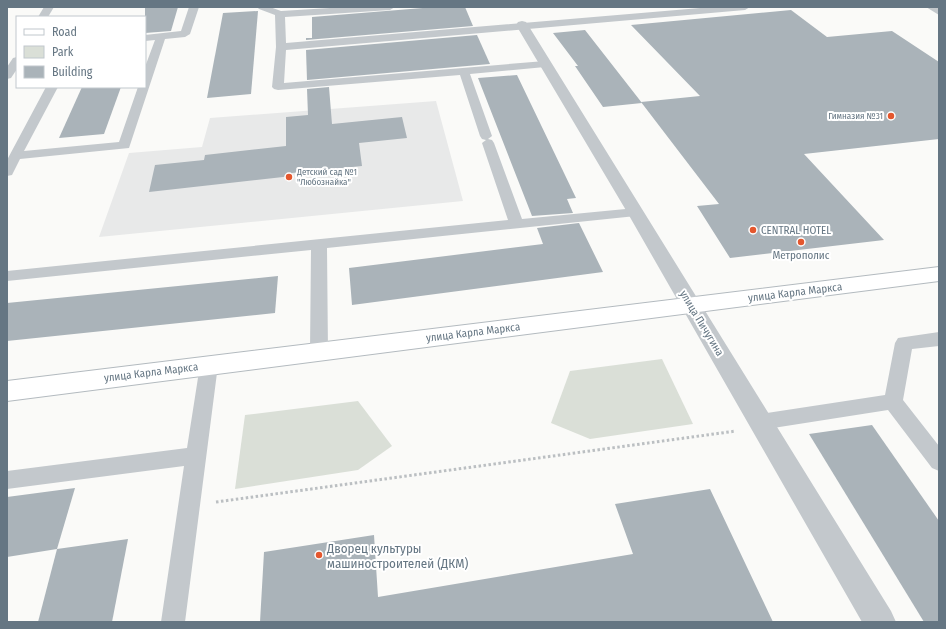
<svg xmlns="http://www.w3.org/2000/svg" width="946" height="629" font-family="'Fira Sans Condensed',sans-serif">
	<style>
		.built { fill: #e8e9e9 }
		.green { fill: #dadfd7 }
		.building { fill: #aab3b9 }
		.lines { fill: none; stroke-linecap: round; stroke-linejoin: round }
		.secondary-casing { stroke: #b3babf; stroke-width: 2 }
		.path { stroke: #bbbfc2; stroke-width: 3; stroke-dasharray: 2.5 2.5; stroke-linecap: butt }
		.lane { fill: #c3c8cc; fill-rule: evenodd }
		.street { fill: #c3c8cc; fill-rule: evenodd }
		.secondary { fill: #fff; fill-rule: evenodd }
		.poi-dot { fill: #e4572e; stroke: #fff; stroke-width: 1.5 }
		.labels { text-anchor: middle; stroke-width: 4; stroke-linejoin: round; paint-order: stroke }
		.far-poi-label { font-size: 9px; fill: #657683; stroke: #fff; text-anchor: end }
		.poi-label { font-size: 11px; fill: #657683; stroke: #fff; text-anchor: start }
		.street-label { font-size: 11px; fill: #657683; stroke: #fff }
		.near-poi-label { font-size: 13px; fill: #657683; stroke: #fff; text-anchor: start }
	</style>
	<rect width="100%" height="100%" fill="#fafaf8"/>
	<polygon class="built" points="436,101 463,201 99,237 129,153 202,147 210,118"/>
	<g class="green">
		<polygon points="662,359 693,424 590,439 551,423 570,371"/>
		<polygon points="358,401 392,446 358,470 235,489 245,415"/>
	</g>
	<g class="building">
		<polygon points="145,7 178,7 171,31 145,33"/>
		<polygon points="435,7 465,7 473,26 306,40 306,38 312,38 312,17"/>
		<polygon points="791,10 827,37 892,31 939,62 939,139 804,154 884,240 730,258 697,206 719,204 641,102 700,96 631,25"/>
		<polygon points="258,11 251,94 207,98 223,13"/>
		<polygon points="585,30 642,103 603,107 575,66 578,66 553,33"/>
		<polygon points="477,35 490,64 307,80 306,50"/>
		<polygon points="517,75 576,198 567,199 573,213 532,216 478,78"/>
		<polygon points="82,87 121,87 104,134 59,138"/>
		<polygon points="329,87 332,124 402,117 407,138 359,143 362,166 292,173 292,176 149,192 155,165 204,160 205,155 286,146 286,117 308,115 307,89"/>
		<polygon points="579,223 603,272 352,305 349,268 543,244 537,228"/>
		<polygon points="278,276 275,313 7,341 7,303"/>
		<polygon points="872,425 939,521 939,622 924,622 809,434"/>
		<polygon points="75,488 57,549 7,557 7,497"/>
		<polygon points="710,489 773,622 260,622 264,552 374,535 378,597 633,554 615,504"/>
		<polygon points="128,539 112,622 38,622 57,549"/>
	</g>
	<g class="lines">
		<g class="secondary-casing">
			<polygon id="secondary" points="939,267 939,281 7,401 7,381"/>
		</g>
		<polyline class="path" points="216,502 736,431"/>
		<g class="lane">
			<polygon points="44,7 54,7 48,17 38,17"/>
			<polygon points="189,7 199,7 190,34 185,37 165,39 129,148 20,159 12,175 7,176 7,160 46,87 58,87 24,151 119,142 138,87 145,87 145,67 155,40 145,41 145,35 181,31"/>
			<polygon points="257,7 270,7 281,11 346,7 395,7 390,10 285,17 286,43 712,7 750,7 745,10 286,50 284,83 545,61 549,62 550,64 549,66 545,67 470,74 492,136 488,139 492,140 494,143 522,219 636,208 641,209 643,212 641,215 636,216 327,248 328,352 325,357 319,359 313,357 310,352 311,250 7,281 7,271 508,220 482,143 486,140 482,139 480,136 460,75 278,90 274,89 272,87 276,47 275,15 259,9"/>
			<polygon points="926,7 939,8 939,15"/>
			<polygon points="17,57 17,69 11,78 7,79 7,67 13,58"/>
			<polygon points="939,332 939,346 912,349 903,400 939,446 939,471 932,468 888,410 761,430 754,428 751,422 754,416 761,414 885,395 895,343 898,338"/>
			<polygon points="209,358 215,360 218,365 185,622 161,622 184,466 7,489 7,471 187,448 200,365 203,360"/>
		</g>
		<polygon class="street" points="522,21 526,22 528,25 891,611 896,622 862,622 627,212 516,25 518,22"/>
		<use href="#secondary" class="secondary"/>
	</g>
	<g class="poi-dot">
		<circle cx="891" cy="116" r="4"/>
		<circle cx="289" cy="177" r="4"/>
		<circle cx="753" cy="230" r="4"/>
		<circle cx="801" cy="242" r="4"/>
		<circle cx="319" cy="555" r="4"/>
	</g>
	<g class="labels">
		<g class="far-poi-label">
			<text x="883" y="119">Гимназия №31</text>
			<text x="297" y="175" text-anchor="start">Детский cад №1<tspan x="297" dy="10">"Любознайка"</tspan></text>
		</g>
		<g class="poi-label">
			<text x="761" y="234">СENTRAL HOTEL</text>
			<text x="801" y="259" text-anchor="middle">Метрополис</text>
		</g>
		<g class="street-label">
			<text transform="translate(795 292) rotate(-7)" y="4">улица Карла Маркса</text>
			<text transform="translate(702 323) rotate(59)" y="4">улица Пичугина</text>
			<text transform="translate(473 332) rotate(-7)" y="4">улица Карла Маркса</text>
			<text transform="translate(151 372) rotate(-7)" y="4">улица Карла Маркса</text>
		</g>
		<g class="near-poi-label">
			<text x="327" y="553">Дворец культуры<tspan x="327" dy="15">машиностроителей (ДКМ)</tspan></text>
		</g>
	</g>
	<rect width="946" height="629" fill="none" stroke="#657683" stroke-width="16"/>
	<rect x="16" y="16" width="130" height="72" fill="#ffffff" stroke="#c1c8cd"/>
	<rect x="24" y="29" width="20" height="6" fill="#ffffff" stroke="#c1c8cd"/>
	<text x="52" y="36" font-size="12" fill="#657683">Road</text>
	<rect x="24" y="46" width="20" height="12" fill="#dadfd7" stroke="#c1c8cd"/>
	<text x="52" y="56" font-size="12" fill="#657683">Park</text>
	<rect x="24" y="66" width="20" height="12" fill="#aab3b9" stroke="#c1c8cd"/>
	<text x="52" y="76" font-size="12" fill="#657683">Building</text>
</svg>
